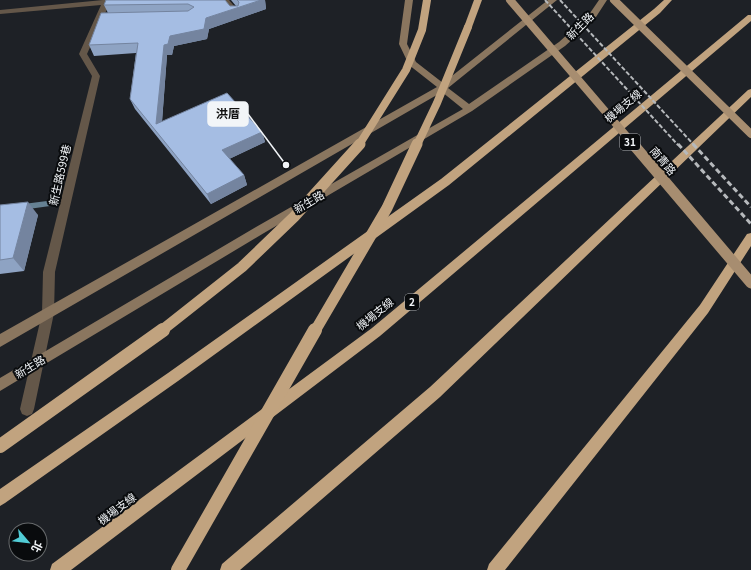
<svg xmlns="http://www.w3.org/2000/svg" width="751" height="570" font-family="Georgia,'Noto Sans TC',serif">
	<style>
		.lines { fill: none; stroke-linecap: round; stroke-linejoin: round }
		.stream { fill: #668193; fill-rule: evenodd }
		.lane { fill: #645749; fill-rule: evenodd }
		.secondary { fill: #8a765f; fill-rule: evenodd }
		.highway { fill: #c1a37f; fill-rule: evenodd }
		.rail-far1 { stroke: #b6b9bc; stroke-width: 2; stroke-dasharray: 4.5 2; stroke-linecap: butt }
		.rail { stroke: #b6b9bc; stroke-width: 3; stroke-dasharray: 5.5 3; stroke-linecap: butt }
		.primary-bridge-far1 { stroke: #a78d70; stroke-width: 8 }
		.primary-bridge { stroke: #a78d70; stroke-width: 11 }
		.highway-bridge-far2 { stroke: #c1a37f; stroke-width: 8 }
		.highway-bridge-far1 { stroke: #c1a37f; stroke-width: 11 }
		.highway-bridge { stroke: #c1a37f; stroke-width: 14 }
		.wall { fill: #8ea3c3 }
		.shaded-wall { fill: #74849f }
		.building { fill: #a5bde3; stroke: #74849f }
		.labels { text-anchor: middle; stroke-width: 4; stroke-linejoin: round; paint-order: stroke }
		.shield { fill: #090b0d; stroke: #acafb2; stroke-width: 1 }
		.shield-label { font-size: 10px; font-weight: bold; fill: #f2f5f8 }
		.street-label { font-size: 11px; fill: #f2f5f8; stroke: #090b0d }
		.leader { fill: none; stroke: #f2f5f8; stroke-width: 1.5 }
		.callout-dot { fill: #f2f5f8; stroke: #090b0d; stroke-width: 1.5 }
		.callout { fill: #f2f5f8; stroke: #f2f5f8; stroke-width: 1.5 }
		.callout-label { font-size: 12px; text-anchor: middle; font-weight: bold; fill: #111 }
	</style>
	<rect width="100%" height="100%" fill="#1e2126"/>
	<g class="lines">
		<polygon class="stream" points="47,201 50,202 51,204 50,206 0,213 0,207"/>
		<g class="lane">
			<polygon points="103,0 111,0 87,54 100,76 55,272 54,313 34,409 32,414 27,416 22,414 20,409 42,313 43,272 92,76 79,54 101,5 0,14 0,10"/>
			<polygon points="221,0 229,0 240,13 239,15 233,15"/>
		</g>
		<polygon class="secondary" points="405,0 413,0 407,44 416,62 443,83 548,0 557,0 448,88 469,104 559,42 588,16 599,0 607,0 594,20 565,46 472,111 264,233 0,391 0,378 256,227 463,109 442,92 0,347 0,334 437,87 409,65 399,44"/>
		<g class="highway">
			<polygon points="474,0 482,0 472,27 471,29 465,29 464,27"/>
			<polygon points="664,0 672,0 660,13 449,185 178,381 5,503 0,506 0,489 168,373 441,179 654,9"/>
			<polygon points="748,15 751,15 751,21 380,336 71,570 50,570 52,564 372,328"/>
			<polygon points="751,89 751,97 440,397 240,570 220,570 222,564 430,387 748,90"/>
			<polygon points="751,233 751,246 708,313 505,570 487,570 489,564 700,305 747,234"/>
		</g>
		<g class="rail-far1">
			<polyline points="545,0 678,145"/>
			<polyline points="560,0 694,145"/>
		</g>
		<g class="rail">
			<polyline points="678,144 751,224"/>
			<polyline points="693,144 751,207"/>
		</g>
		<g class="primary-bridge-far1">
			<polyline points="510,0 634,145"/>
			<polyline points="614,0 751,134"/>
		</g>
		<polyline class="primary-bridge" points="633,144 751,283"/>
		<g class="highway-bridge-far2">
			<polyline points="359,145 406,70 422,30 427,0"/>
			<polyline points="417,145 437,103 468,27"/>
		</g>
		<g class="highway-bridge-far1">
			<polyline points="161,331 242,267 294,217 360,144"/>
			<polyline points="315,331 387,208 417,144"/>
		</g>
		<g class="highway-bridge">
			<polyline points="0,446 163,330"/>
			<polyline points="178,570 315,330"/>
		</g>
	</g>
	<g class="wall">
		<polygon points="106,0 230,6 236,6 231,0 265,0 266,9 209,29 207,39 174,46 172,55 167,55 162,122 262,132 265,142 229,159 244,175 247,185 211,204 135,109 130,99 136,53 94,56 89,45 108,13 104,5"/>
		<polygon points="0,205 38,215 24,271 0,274"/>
	</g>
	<g class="shaded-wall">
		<polygon points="261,0 265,0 266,9 209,29 207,39 174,46 172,55 167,55 161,134 156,124 164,45 170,36 206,18"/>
		<polygon points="262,132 265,142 225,161 222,150"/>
		<polygon points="244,175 247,185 211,204 207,194"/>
		<polygon points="28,202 38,215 24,271 13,258"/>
	</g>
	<g class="building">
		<polygon points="106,0 225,0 230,6 238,6 239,2 237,0 261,0 206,18 204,29 170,36 168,44 164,45 156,124 227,93 262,132 222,150 244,175 207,194 130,99 138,43 89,45 101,13 188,11 194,7 188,4 104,5"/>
		<polygon points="28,202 13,258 0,260 0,205"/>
	</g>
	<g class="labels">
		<g class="shield">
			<rect x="620" y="134" width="20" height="16" rx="3"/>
			<rect x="405" y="294" width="14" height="16" rx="3"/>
		</g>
		<g class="shield-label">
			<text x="630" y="146">31</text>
			<text x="412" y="306">2</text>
		</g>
		<g class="street-label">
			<text transform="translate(580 26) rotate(-45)" y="4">新生路</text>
			<text transform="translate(623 106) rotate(-40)" y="4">機場支線</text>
			<text transform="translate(663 161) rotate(50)" y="4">南青路</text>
			<text transform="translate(60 175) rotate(-77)" y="4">新生路599巷</text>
			<text transform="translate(309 202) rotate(-30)" y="4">新生路</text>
			<text transform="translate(375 314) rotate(-39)" y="4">機場支線</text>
			<text transform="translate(30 367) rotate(-31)" y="4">新生路</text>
			<text transform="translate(117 509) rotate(-37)" y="4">機場支線</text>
		</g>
	</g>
	<path class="leader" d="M286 165L248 114"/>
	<circle class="callout-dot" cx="286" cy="165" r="4"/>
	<rect class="callout" x="208" y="102" width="40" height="24" rx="4"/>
	<g class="callout-label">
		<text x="228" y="118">洪厝</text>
	</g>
	<g transform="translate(28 542) rotate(118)"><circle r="19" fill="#090b0d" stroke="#66696b"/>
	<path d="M0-3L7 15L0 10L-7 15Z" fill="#51ccd5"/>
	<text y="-6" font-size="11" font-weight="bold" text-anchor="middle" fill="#f2f5f8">北</text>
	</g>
</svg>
